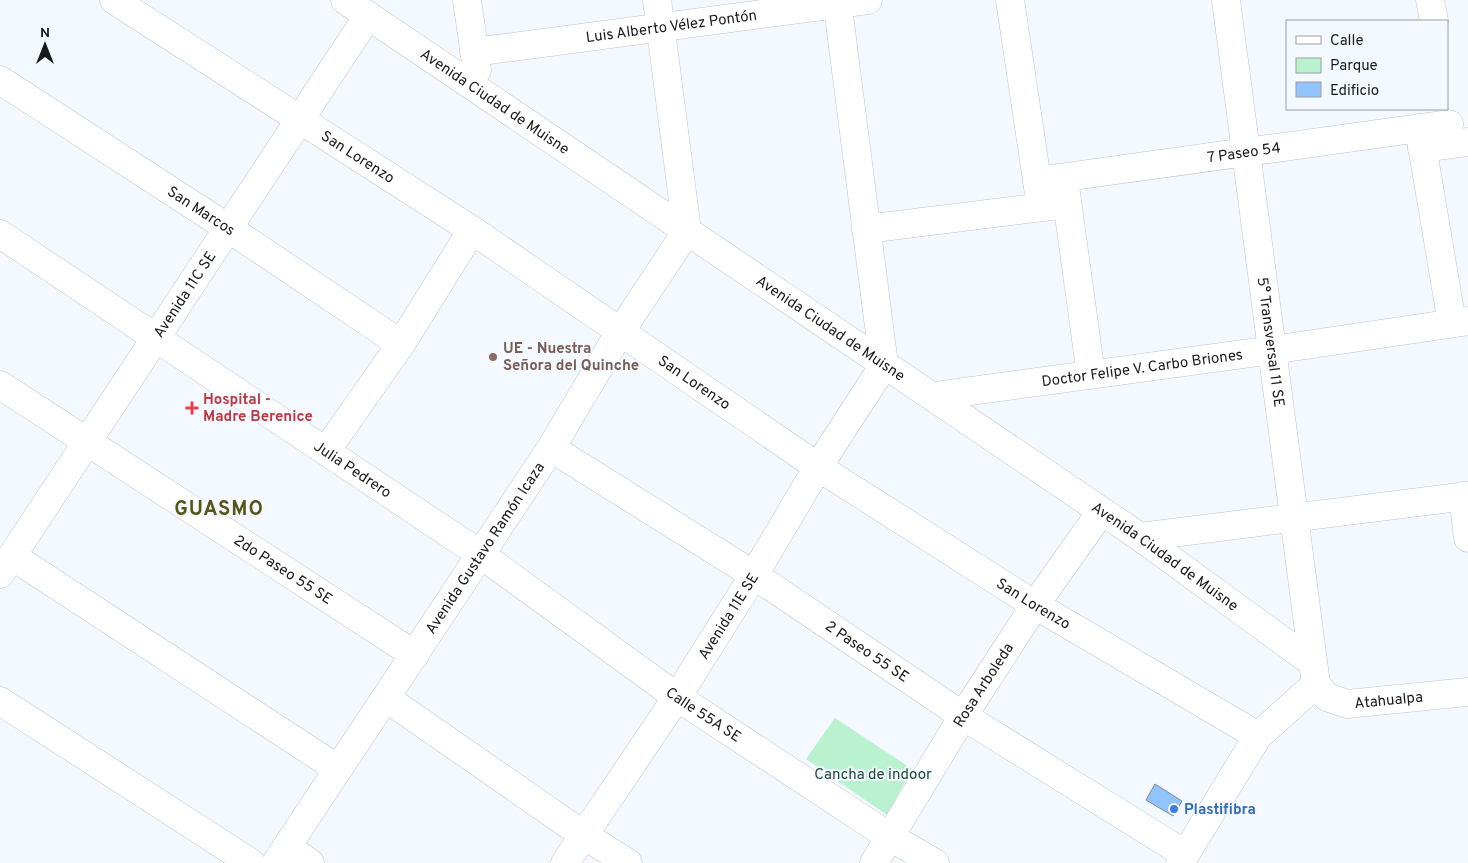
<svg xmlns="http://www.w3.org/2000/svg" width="1468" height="863" font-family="Overpass,sans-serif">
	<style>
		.green { fill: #baf1cf }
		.building { fill: #91c3fc; stroke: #858b92 }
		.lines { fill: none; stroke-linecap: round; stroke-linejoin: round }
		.minor-casing { stroke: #bec4cb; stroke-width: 29 }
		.minor { stroke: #fff; stroke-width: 28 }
		.education-dot { fill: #8d6e63; stroke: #f4f9ff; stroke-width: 2 }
		.health-dot { fill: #e0444e; stroke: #f4f9ff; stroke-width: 2 }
		.shop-dot { fill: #3f7fe0; stroke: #f4f9ff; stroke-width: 2 }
		.labels { text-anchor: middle; stroke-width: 4; stroke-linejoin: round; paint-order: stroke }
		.street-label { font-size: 15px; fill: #181a1c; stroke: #f4f9ff }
		.education-label { font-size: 15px; font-weight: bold; fill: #785e54; stroke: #f4f9ff; text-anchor: start }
		.health-label { font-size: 15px; font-weight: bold; fill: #be3a42; stroke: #f4f9ff; text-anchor: start }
		.park-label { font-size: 15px; fill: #204832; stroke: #f4f9ff }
		.shop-label { font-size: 15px; font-weight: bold; fill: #366cbe; stroke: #f4f9ff; text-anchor: start }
		.district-label { font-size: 20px; font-weight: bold; letter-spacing: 1px; fill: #56561b; stroke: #f4f9ff }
	</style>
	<rect width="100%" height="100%" fill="#f4f9ff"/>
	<polygon class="green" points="835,718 912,769 887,815 806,759"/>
	<polygon class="building" points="1155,784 1182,801 1173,816 1146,800"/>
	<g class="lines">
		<g class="minor-casing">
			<g id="minor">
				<path id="s1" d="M114,0L472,230L818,467L1035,605L1258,736"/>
				<path id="s2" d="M345,0L1140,537L1313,663"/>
				<polyline points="467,0 477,70"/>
				<polyline points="657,0 687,231"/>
				<polyline points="1010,0 1041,207"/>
				<path id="s3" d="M1226,0L1316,684"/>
				<polyline points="1430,0 1434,21"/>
				<path id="s4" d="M474,52L868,0"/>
				<path id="s5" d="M0,80L228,228L401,344"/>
				<polyline points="1419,128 1452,323"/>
				<polyline points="1422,148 1468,142"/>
				<path id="s6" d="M1037,181L1449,124"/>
				<polyline points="1065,186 1091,375"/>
				<polyline points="866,229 1067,204"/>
				<path id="s7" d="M0,234L480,554L677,697L890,837L935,863"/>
				<path id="s8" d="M0,385L415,655"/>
				<path id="s9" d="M934,396L1272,350L1468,321"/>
				<path id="s10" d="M551,448L754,575L963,716L1185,854"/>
				<polyline points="326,451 401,344 472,230"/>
				<polyline points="1463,496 1468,538"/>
				<polyline points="1140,537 1468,496"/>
				<polyline points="12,556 338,769"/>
				<path id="s11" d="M0,574L368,16"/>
				<path id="s12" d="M1316,684L1327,697L1347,704L1468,692"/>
				<polyline points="386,698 585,836 628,863"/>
				<polyline points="0,701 251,863"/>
				<polyline points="287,847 310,863"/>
				<path id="s13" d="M276,863L551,448L620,332L687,231"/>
				<path id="s14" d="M565,863L677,697L754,575L818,467L884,365L837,0"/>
				<path id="s15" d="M874,863L963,716L1035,605L1101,512"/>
				<polyline points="1180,863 1258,736 1316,684"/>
			</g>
		</g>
		<use href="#minor" class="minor"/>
	</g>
	<circle class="education-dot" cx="493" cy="357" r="5"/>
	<path class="health-dot" d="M189.5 400.5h5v5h5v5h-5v5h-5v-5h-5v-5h5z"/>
	<circle class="shop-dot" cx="1174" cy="809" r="5"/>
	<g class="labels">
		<g class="street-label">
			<text dy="5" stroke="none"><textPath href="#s4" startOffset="199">Luis Alberto Vélez Pontón</textPath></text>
			<text dy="5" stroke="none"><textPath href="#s2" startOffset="181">Avenida Ciudad de Muisne</textPath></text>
			<text dy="5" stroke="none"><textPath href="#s6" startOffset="209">7 Paseo 54</textPath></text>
			<text dy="5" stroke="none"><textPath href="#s1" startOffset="290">San Lorenzo</textPath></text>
			<text dy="5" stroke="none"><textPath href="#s5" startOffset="240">San Marcos</textPath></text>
			<text dy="5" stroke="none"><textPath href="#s11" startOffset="335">Avenida 11C SE</textPath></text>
			<text dy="5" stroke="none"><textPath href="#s2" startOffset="586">Avenida Ciudad de Muisne</textPath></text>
			<text dy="5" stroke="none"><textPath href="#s3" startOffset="345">5° Transversal 11 SE</textPath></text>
			<text dy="5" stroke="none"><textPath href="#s9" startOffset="210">Doctor Felipe V. Carbo Briones</textPath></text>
			<text dy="5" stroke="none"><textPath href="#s1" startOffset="695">San Lorenzo</textPath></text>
			<text dy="5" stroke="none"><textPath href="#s7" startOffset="424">Julia Pedrero</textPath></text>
			<text dy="5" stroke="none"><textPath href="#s13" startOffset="378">Avenida Gustavo Ramón Icaza</textPath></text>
			<text dy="5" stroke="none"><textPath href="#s2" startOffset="991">Avenida Ciudad de Muisne</textPath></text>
			<text dy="5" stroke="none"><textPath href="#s8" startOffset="338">2do Paseo 55 SE</textPath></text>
			<text dy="5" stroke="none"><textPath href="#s1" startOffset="1100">San Lorenzo</textPath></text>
			<text dy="5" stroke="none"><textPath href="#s14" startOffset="296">Avenida 11E SE</textPath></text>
			<text dy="5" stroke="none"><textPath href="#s10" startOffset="376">2 Paseo 55 SE</textPath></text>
			<text dy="5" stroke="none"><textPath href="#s15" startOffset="209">Rosa Arboleda</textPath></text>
			<text dy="5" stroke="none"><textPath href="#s12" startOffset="80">Atahualpa</textPath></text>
			<text dy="5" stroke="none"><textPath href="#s7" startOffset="852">Calle 55A SE</textPath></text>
		</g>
		<g class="education-label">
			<text x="503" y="353">UE - Nuestra<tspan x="503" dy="17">Señora del Quinche</tspan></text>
		</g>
		<g class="health-label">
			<text x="203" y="404">Hospital -<tspan x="203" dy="17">Madre Berenice</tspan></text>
		</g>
		<g class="park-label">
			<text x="873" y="779">Cancha de indoor</text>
		</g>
		<g class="shop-label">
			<text x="1184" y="814">Plastifibra</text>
		</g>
		<g class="district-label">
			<text x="219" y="515">GUASMO</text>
		</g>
	</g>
	<rect x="1286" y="20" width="162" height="90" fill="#f4f9ff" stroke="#9ca0a4"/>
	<rect x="1296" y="36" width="25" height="8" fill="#ffffff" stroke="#9ca0a4"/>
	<text x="1330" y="45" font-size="15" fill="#181a1c">Calle</text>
	<rect x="1296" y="58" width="25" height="15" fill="#baf1cf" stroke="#9ca0a4"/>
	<text x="1330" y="70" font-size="15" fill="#181a1c">Parque</text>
	<rect x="1296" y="82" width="25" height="15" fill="#91c3fc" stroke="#9ca0a4"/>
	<text x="1330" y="95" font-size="15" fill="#181a1c">Edificio</text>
	<g transform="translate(45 45)" stroke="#f4f9ff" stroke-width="4" paint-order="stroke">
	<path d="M0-4L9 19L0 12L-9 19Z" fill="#181a1c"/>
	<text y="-8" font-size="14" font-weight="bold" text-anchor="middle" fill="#181a1c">N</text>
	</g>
</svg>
